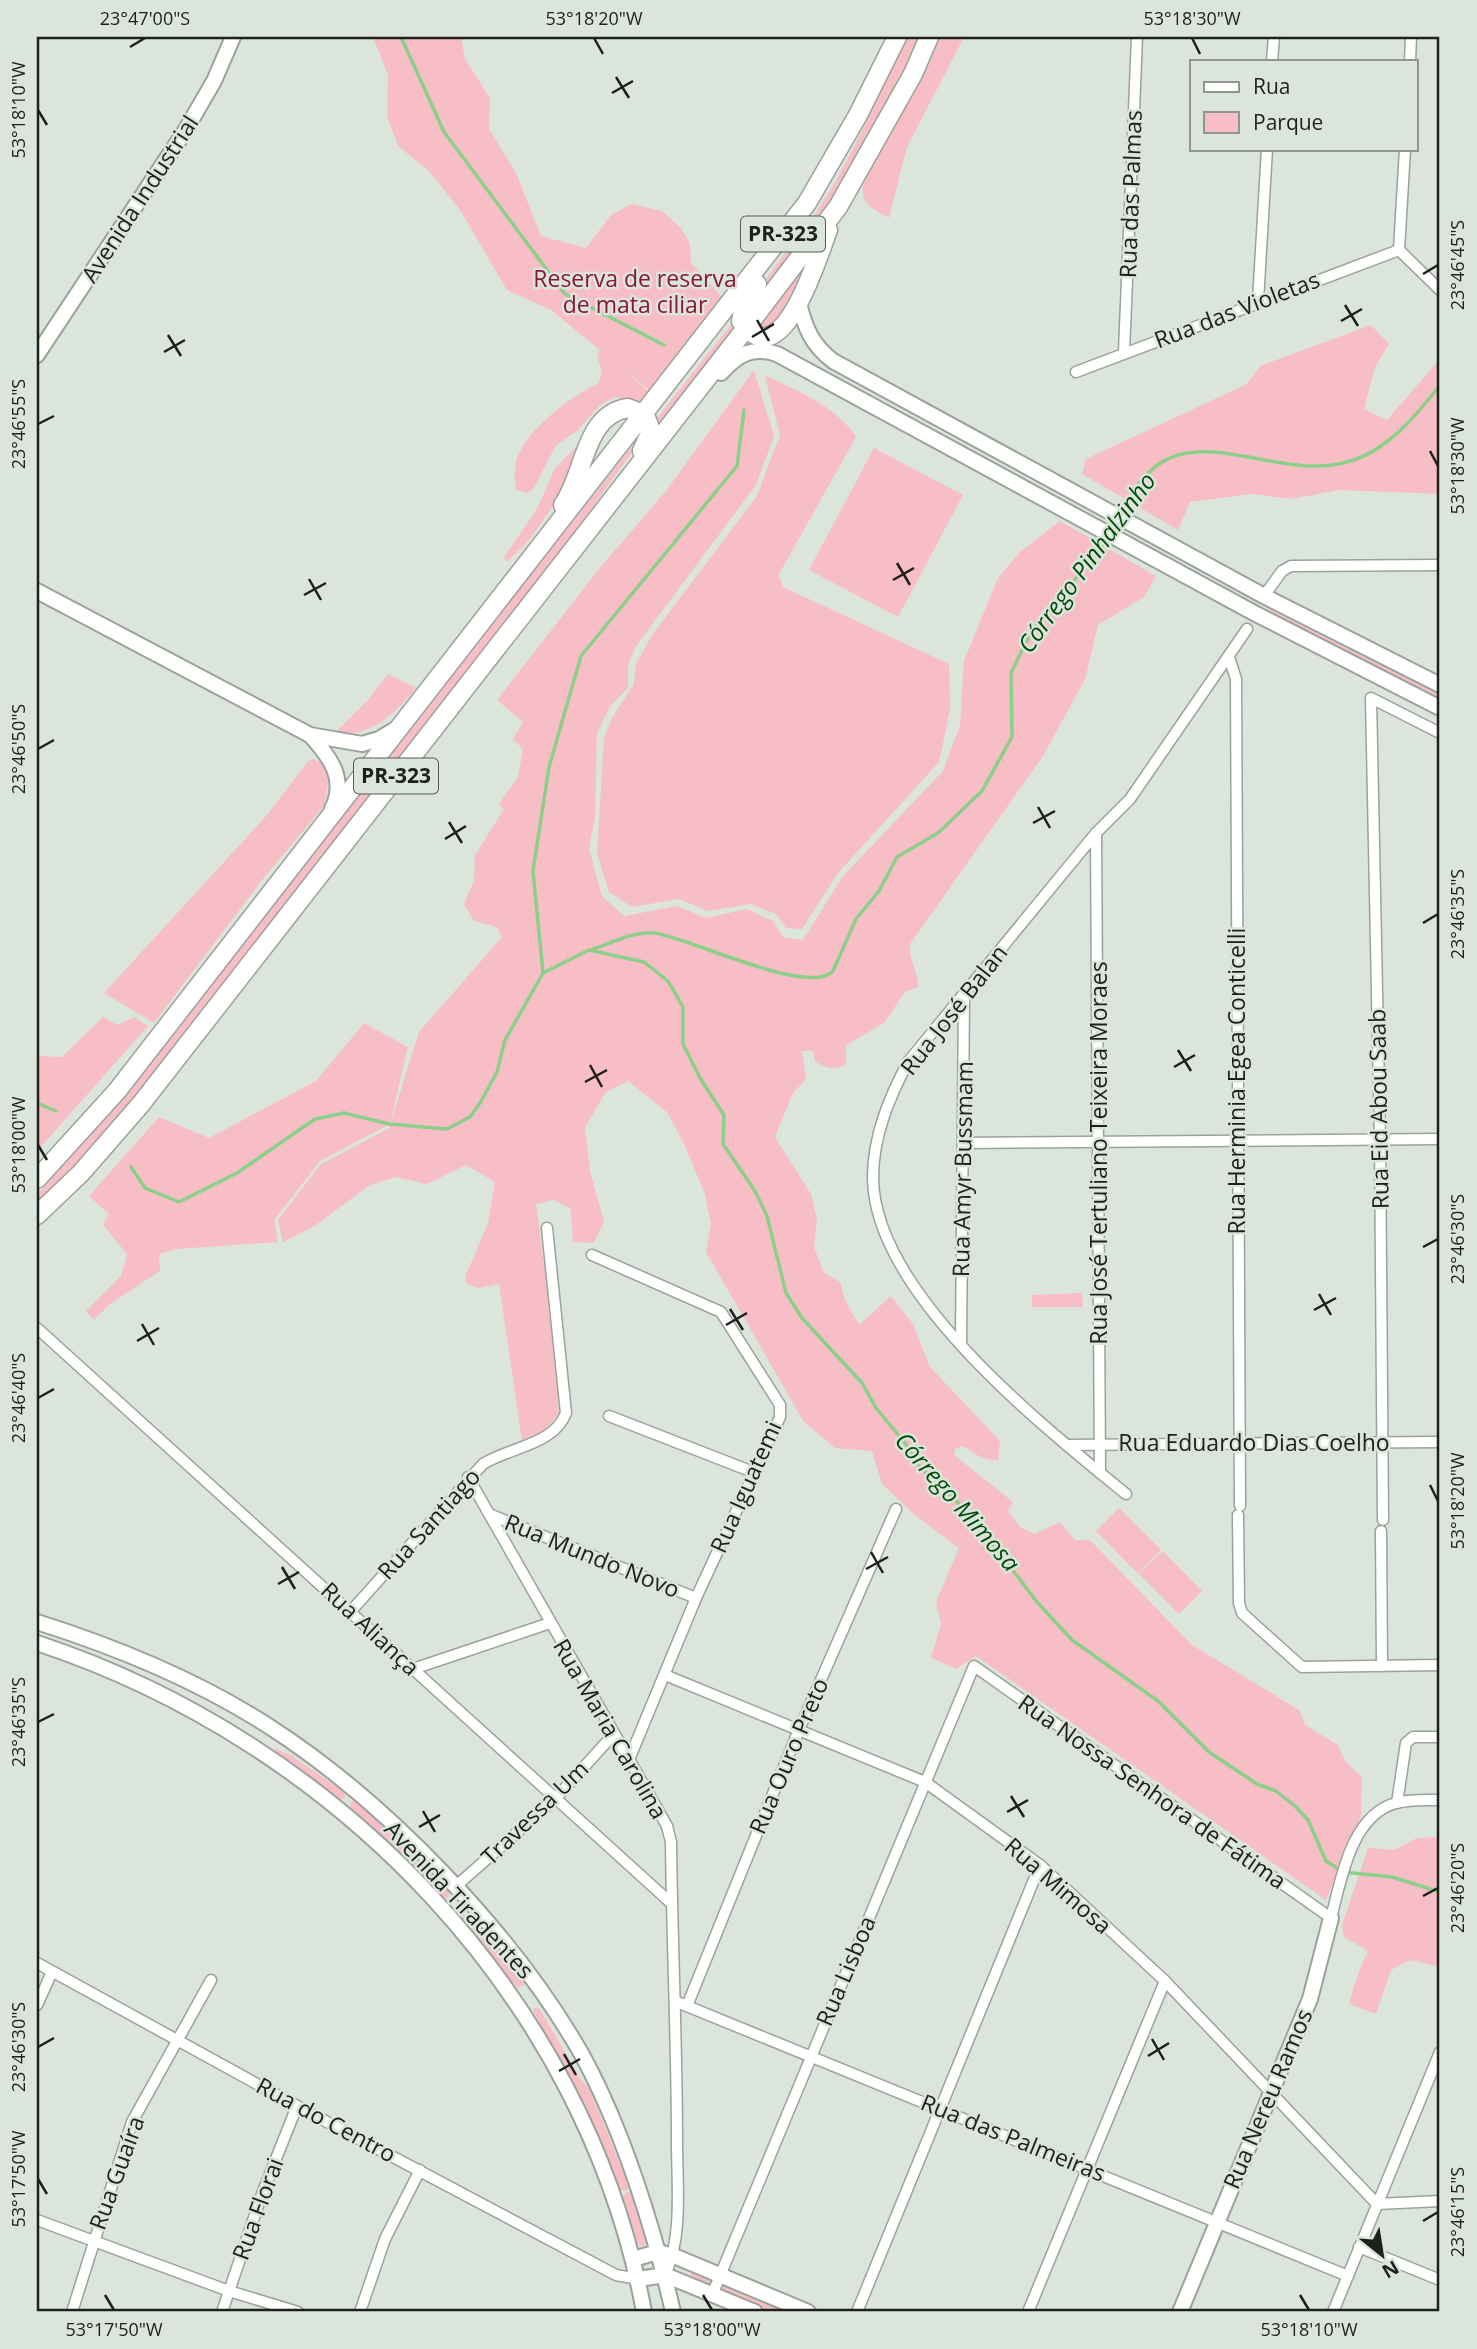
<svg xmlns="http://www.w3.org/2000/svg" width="1477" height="2349" font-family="'Open Sans',sans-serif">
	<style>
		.green { fill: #f7bec6 }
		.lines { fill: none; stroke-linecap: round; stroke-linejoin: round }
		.stream { stroke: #8bcf89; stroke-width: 3.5 }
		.street-casing { stroke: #9aa399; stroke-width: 13 }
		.secondary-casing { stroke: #9aa399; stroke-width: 18 }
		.highway-casing { stroke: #9aa399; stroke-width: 21 }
		.street { stroke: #fff; stroke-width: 10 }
		.secondary { stroke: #fff; stroke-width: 14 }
		.highway { stroke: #fff; stroke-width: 18 }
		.ticks { fill: none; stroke: #1d201d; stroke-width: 2.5 }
		.labels { text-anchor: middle; stroke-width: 5; stroke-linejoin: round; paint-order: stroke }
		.shield { fill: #dce5db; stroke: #565b56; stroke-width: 2 }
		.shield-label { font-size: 21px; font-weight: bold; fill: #1d201d }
		.street-label { font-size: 23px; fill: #1d201d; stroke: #dce5db }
		.park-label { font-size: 23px; fill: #8a163a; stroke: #dce5db }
		.water-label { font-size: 24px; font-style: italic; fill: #004c07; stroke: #dce5db }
		.neatline { fill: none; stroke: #1d201d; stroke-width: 2.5 }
		.ticks-label { font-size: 18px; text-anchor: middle; fill: #1d201d }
	</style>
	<rect width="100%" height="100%" fill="#dce5db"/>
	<g class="green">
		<polygon points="373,37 461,37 465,59 490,98 489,129 516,173 541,236 586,248 611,215 631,204 662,211 681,228 690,244 691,263 723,298 650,391 551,310 507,290 460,210 429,171 398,146 387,117 388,75"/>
		<path d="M905,37H921L846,179L750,312C764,271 798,242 821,205C855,153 879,93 905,37Z"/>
		<path d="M937,37H964L907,147L889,218C873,209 860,204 863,184L917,84Z"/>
		<path d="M812,248C803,274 792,319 764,329L755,325Z"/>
		<polygon points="734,321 735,329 662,424 657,418"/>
		<polygon points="1371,325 1389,344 1375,367 1364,409 1387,420 1440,359 1440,494 1339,490 1291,499 1252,494 1190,502 1178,530 1082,474 1086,459 1247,384 1260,366"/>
		<path d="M600,349L649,392L641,403L614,397L599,406L577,431L556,445L534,488L527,493L516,490C515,481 514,471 516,462C524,431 571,396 599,383L602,371L597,355Z"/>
		<path d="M754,370L774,436L756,485L636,646L628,665V688L610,706L597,734L595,817L589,849L602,896L624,916L677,906L706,918L747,909L773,921L783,937L803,940L843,876L943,771L960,725L964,661L998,578L1020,552L1060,521L1156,576L1144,597L1098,625L1085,679L1043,756L910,944C909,961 918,971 918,987L905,992L884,1023L846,1045V1065C834,1070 826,1069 815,1061L813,1051H802L806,1079L793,1093L775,1137L811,1194L817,1220L814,1247L824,1273L840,1282L845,1300L859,1325L891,1296L913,1324L930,1367L1000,1441L998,1461L982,1458L963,1446L956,1448L954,1455L1013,1502L1008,1511L1021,1528L1035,1534L1060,1522L1075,1540H1090L1192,1645L1299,1710L1305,1725L1338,1745L1345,1761L1362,1777L1361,1816L1326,1900L976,1656L956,1669L931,1658L941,1624L936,1602L959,1548L916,1516L882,1484L872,1451L835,1448L804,1422L706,1252L711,1224L705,1194L684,1144L667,1112L628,1081L606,1092L585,1127L590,1172L604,1221L594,1243L573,1242L571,1209L554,1200L536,1204L550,1311L559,1414L542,1432L522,1441L499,1284L477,1288L466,1283V1275L488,1223L495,1182L466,1165L427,1184L396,1177L370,1185L313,1227L283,1242L278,1220L320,1165L389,1128L419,1032L502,937L497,927L474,921L464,904L474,881L475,855L504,809L499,804L518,777L523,749L513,739L523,722L497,700L599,569L666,491Z"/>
		<path d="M765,376C795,388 839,409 856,437L779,574L783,587L949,664L950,710L939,762L838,873L802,929L786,928L776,914L751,904L708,911L679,899L632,907L609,892L597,853L604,738L612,718L634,684L636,664L652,635L757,496L780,435Z"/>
		<polygon points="640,436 636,447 526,598 128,1108 37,1208 37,1195 116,1103"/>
		<polygon points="585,438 567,486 530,539 507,562 504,557 537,509 555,468"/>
		<polygon points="874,448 963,495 898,617 809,570"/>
		<polygon points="1276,607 1440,691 1440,702 1269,613 1269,609"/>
		<path d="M388,674L416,688C394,715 371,737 334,734L367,701Z"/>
		<polygon points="314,759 322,764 329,778 324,806 262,880 154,1023 104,993 267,815 308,761"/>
		<polygon points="103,1017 117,1025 134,1017 148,1026 37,1151 37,1056 62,1057"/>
		<polygon points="364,1023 408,1047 390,1124 320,1161 274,1220 278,1242 176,1249 159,1254 160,1271 110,1304 94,1320 86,1311 121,1276 127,1254 103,1225 109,1214 89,1196 159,1117 209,1138 316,1081"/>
		<polygon points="1082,1293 1083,1307 1032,1307 1032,1295"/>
		<polygon points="1119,1508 1161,1550 1138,1574 1096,1531"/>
		<polygon points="1163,1551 1202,1591 1179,1614 1139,1574"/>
		<polygon points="274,1748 292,1756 344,1792 345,1798 339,1800 276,1754"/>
		<polygon points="354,1799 398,1835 450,1890 448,1898 443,1898 399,1851 351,1809 350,1804"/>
		<path d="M1440,1837V1967L1410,1960L1391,1970L1376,2014L1349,2004C1354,1986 1359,1969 1368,1951L1344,1937L1342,1925L1368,1848L1394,1850L1417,1838Z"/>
		<polygon points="463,1914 490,1942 501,1947 527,1984 516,1988 462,1919"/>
		<polygon points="534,2008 539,2008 581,2080 589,2088 629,2186 626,2191 620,2190 579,2092 533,2011"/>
		<polygon points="628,2192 632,2194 648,2241 643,2247 638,2244 623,2196"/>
		<polygon points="690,2273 695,2273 795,2312 771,2312 692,2280"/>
	</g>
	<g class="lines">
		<g class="stream">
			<polyline points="401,37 444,132 565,294 664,345"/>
			<path d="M1122,514C1171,397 1263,485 1347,462C1386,452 1416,416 1440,385"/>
			<path d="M593,949C611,943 634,931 655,933C690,938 809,997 833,971L856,919L879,891L897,857L938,833L982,791L1012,737L1011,673L1031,632L1109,539"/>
			<polyline points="543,973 533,871 549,767 581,656 737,466 744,410"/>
			<polyline points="37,1103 56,1111"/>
			<polyline points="131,1167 145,1188 179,1202 237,1173 315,1119 344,1113 389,1124 447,1129 470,1117 480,1103 497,1072 505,1040 543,973 589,950 644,962 668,981 683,1007 683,1044 700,1078 724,1115 723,1144 755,1191 767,1216 786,1293 802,1318 862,1383 876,1408 905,1443 920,1467 970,1514 1037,1602 1072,1640 1158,1701 1209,1752 1257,1784 1276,1791 1295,1806 1308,1820 1326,1861 1343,1872 1392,1877 1440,1892"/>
		</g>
		<g class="street-casing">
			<g id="street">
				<polyline points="1272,61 1274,37"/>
				<polyline points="1410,61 1411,37"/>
				<polyline points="1399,250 1405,149"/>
				<polyline points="1399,250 1440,290"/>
				<polyline points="1258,301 1267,149"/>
				<polyline points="1124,352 1137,37"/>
				<polyline points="1076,372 1399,250"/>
				<polyline points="1264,596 1282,571 1291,566 1440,565"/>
				<polyline points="1229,657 1236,679 1240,1506"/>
				<polyline points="1096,833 1100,1473"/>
				<polyline points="963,1143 1440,1139"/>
				<polyline points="592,1255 721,1312 780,1405 780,1417 696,1598 628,1762"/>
				<polyline points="37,1328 671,1903"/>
				<polyline points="961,1343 964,995"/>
				<polyline points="609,1416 753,1472"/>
				<polyline points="1067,1445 1440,1442"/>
				<path d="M468,1477L667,1826L671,1842C672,1942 677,2043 677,2143C677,2185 683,2237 665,2275"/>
				<path d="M1126,1494C1044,1427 874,1293 873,1178C873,1136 889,1098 908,1062L1096,833L1130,799L1247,629"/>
				<polyline points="489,1514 696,1598"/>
				<polyline points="1238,1515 1239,1603 1242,1613 1302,1667 1440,1665"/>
				<polyline points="1383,1520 1380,1139 1371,698 1440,733"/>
				<polyline points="1381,1531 1382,1666"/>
				<path d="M351,1611L483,1464C510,1447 554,1445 566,1413L547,1228"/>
				<polyline points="413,1669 550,1623"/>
				<polyline points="665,1675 925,1782 1040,1865 1165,1981 1377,2204 1440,2201"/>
				<polyline points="1397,1803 1406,1743 1413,1737 1440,1737"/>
				<polyline points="455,1887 556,1798 612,1736"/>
				<polyline points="37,1963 297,2106 616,2275 638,2279"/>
				<polyline points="677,2002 1348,2276"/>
				<polyline points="37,2005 52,1972"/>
				<polyline points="687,2006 798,1732 896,1509"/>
				<polyline points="37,2220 229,2291 298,2312"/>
				<polyline points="1359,2247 1440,2280"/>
				<path d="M712,2295L974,1666L1331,1918C1341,1880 1351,1815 1396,1803C1410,1799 1426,1800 1440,1800"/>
				<polyline points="72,2312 132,2122 211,1980"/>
				<polyline points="222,2312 262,2194 297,2106"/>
				<polyline points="360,2312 385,2239 420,2170"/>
				<polyline points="857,2312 1040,1865"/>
				<polyline points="1028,2312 1165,1981"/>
				<polyline points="1333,2312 1440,2052"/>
			</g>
		</g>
		<g class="secondary-casing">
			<g id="secondary">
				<path d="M799,303C805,328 812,345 833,361L1264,596L1440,685"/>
				<polyline points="37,355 185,131 214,81 233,37"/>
				<path d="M721,373C738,354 752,346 777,354L1256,614L1440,708"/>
				<polyline points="37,591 310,735 362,744 379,739 394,730"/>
				<path d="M310,735C330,757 347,779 332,809"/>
				<path d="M37,1622C119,1648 200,1681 273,1729C388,1804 513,1934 581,2053C622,2127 654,2229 673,2312"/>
				<path d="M37,1643C337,1742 586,1997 644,2312"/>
				<polyline points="633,2259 658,2252 674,2256 808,2312"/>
				<polyline points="638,2279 665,2275 755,2312"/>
				<polyline points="1180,2312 1310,1999 1331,1918"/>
			</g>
		</g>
		<g class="highway-casing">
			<g id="highway">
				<path d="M757,284L744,307L741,321C782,381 818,255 828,230"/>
				<path d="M563,505C585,475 584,414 628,408L645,415L651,431L642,451"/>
				<polyline points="37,1179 117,1091 807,203 858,115 897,37"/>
				<polyline points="37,1215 81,1173 141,1104 746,328 838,207 913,74 929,37"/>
			</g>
		</g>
		<use href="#street" class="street"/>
		<use href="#secondary" class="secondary"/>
		<use href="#highway" class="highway"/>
	</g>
	<path class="ticks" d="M594,38L603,54M1192,38L1200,54M130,47L145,38M616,77L629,98M612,93L633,81M38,110L47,125M1423,274L1438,265M1345,305L1358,326M757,320L769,341M1341,321L1362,309M168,335L181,356M752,337L774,324M164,352L185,340M38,424L54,416M1430,451L1438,466M897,563L910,585M309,579L321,600M893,580L914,568M304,595L326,583M38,749L54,740M1038,807L1050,828M449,822L462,843M1033,823L1055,811M445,839L466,826M1423,923L1438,914M1178,1050L1191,1071M590,1065L602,1087M1174,1067L1195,1055M585,1082L607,1070M38,1145L47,1160M1423,1247L1438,1239M1319,1294L1331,1315M730,1309L743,1330M1314,1310L1336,1298M142,1324L154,1345M726,1325L747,1313M137,1341L159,1328M38,1398L54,1389M1430,1485L1438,1501M871,1552L883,1573M282,1567L295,1589M866,1569L888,1557M278,1584L299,1572M38,1722L54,1714M1011,1796L1024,1817M423,1811L435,1832M1007,1812L1028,1800M419,1827L440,1815M1423,1896L1438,1888M1152,2039L1164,2060M38,2047L54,2038M564,2054L576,2075M1148,2056L1169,2043M559,2071L580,2059M38,2179L47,2194M1423,2221L1438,2212M105,2295L114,2310M703,2295L712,2310M1300,2295L1309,2310"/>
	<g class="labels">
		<g class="shield">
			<rect x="741" y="216.5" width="84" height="35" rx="5"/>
			<rect x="354" y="758.5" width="84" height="35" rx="5"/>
		</g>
		<g class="shield-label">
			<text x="783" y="241">PR-323</text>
			<text x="396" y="783">PR-323</text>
		</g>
		<g class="street-label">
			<text transform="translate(1131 194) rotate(-88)" y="8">Rua das Palmas</text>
			<text transform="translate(140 199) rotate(-57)" y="8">Avenida Industrial</text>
			<text transform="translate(1237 310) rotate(-21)" y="8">Rua das Violetas</text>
			<text transform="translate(954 1010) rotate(-52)" y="8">Rua José Balan</text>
			<text transform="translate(1237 1081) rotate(-90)" y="8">Rua Herminia Egea Conticelli</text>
			<text transform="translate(1379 1109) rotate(-91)" y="8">Rua Eid Abou Saab</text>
			<text transform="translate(1099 1153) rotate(-90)" y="8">Rua José Tertuliano Teixeira Moraes</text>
			<text transform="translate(963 1169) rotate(-89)" y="8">Rua Amyr Bussmam</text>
			<text x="1254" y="1451">Rua Eduardo Dias Coelho</text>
			<text transform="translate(746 1487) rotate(-66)" y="8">Rua Iguatemi</text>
			<text transform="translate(429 1524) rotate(-48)" y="8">Rua Santiago</text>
			<text transform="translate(592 1556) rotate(22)" y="8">Rua Mundo Novo</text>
			<text transform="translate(370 1629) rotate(43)" y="8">Rua Aliança</text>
			<text transform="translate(610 1729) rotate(60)" y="8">Rua Maria Carolina</text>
			<text transform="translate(789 1756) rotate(-67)" y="8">Rua Ouro Preto</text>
			<text transform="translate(1152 1792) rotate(35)" y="8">Rua Nossa Senhora de Fátima</text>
			<text transform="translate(535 1813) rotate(-44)" y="8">Travessa Um</text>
			<text transform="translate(1058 1886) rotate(41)" y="8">Rua Mimosa</text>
			<text transform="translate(459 1900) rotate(47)" y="8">Avenida Tiradentes</text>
			<text transform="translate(846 1971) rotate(-67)" y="8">Rua Lisboa</text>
			<text transform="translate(1268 2099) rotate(-67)" y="8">Rua Nereu Ramos</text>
			<text transform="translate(326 2120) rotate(28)" y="8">Rua do Centro</text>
			<text transform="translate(1013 2138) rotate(22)" y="8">Rua das Palmeiras</text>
			<text transform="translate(117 2173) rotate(-70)" y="8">Rua Guaíra</text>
			<text transform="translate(258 2209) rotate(-70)" y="8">Rua Florai</text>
		</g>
		<g class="park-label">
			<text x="635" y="287">Reserva de reserva<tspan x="635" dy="26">de mata ciliar</tspan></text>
		</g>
		<g class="water-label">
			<text transform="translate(1087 563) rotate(-54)" y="8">Córrego Pinhalzinho</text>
			<text transform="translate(957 1502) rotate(49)" y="8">Córrego Mimosa</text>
		</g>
	</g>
	<rect width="1477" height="2349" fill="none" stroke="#dce5db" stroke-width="77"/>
	<rect x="1190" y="60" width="228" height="91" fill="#dce5db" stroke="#90968f" stroke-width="2"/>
	<rect x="1204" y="82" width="35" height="10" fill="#ffffff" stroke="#90968f" stroke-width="2"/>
	<text x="1253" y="94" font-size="21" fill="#1d201d">Rua</text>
	<rect x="1204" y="112" width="35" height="21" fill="#f7bec6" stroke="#90968f" stroke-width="2"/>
	<text x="1253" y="130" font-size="21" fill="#1d201d">Parque</text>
	<g transform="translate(1382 2255) rotate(150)" stroke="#dce5db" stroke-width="5" paint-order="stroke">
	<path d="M0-5L12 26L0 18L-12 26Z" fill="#1d201d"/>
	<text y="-10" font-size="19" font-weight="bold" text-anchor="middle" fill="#1d201d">N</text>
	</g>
	<rect x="38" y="38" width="1400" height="2272" class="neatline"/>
	<g class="ticks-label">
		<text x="145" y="25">23°47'00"S</text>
		<text x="594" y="25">53°18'20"W</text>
		<text x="1192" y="25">53°18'30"W</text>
		<text transform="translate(19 110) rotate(-90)" y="6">53°18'10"W</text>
		<text transform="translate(1458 265) rotate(-90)" y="6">23°46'45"S</text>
		<text transform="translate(19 424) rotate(-90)" y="6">23°46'55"S</text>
		<text transform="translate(1458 466) rotate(-90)" y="6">53°18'30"W</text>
		<text transform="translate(19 749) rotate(-90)" y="6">23°46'50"S</text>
		<text transform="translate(1458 914) rotate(-90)" y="6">23°46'35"S</text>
		<text transform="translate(19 1145) rotate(-90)" y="6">53°18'00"W</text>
		<text transform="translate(1458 1239) rotate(-90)" y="6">23°46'30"S</text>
		<text transform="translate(19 1398) rotate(-90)" y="6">23°46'40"S</text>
		<text transform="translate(1458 1501) rotate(-90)" y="6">53°18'20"W</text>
		<text transform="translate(19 1722) rotate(-90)" y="6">23°46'35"S</text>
		<text transform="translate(1458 1888) rotate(-90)" y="6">23°46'20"S</text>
		<text transform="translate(19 2047) rotate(-90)" y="6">23°46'30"S</text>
		<text transform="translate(19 2179) rotate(-90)" y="6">53°17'50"W</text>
		<text transform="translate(1458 2212) rotate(-90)" y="6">23°46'15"S</text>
		<text x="114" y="2336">53°17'50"W</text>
		<text x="712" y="2336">53°18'00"W</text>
		<text x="1309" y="2336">53°18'10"W</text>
	</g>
</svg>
